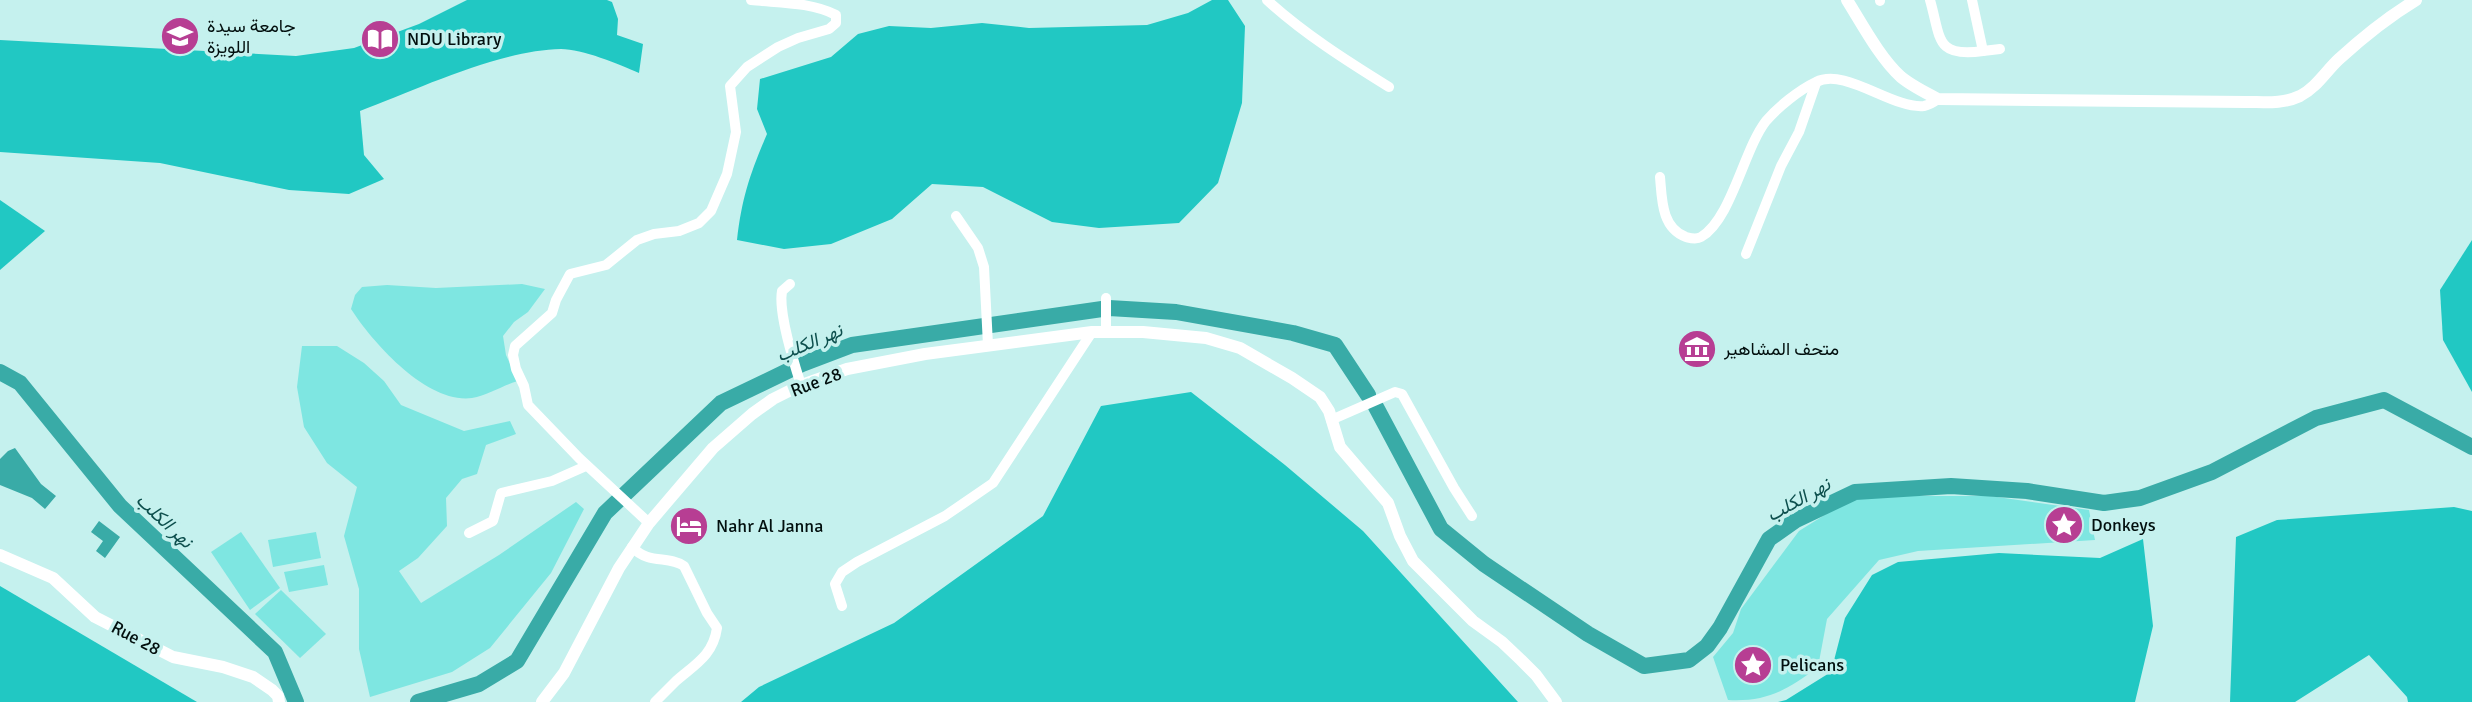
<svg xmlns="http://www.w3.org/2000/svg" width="2472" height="702" font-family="Signika,Vazirmatn,sans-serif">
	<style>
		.green { fill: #7ee6e1 }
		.forest { fill: #21c8c3 }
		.water { fill: #39aba7 }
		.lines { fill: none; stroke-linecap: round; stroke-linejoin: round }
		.river { stroke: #39aba7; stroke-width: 16 }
		.minor { stroke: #fff; stroke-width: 10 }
		.tertiary { stroke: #fff; stroke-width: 12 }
		.labels { text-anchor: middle; stroke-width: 7; stroke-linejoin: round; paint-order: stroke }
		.poi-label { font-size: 18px; fill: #020f0e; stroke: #c5f1ee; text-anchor: start }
		.street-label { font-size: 18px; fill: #020f0e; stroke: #c5f1ee }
		.water-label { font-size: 19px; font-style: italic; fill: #0d4f4d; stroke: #c5f1ee }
	</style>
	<rect width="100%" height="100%" fill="#c5f1ee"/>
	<g class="green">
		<path d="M522,284L545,289L528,312L514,322L503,336L506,355L518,381C503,385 488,395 472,398C427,404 373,343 351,309L355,295L362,287L387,285L436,288Z"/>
		<polygon points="302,346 337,346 364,363 384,381 401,405 464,431 510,421 516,434 486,445 477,474 462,479 446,498 447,526 418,558 399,571 421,603 499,555 576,502 584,509 551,573 490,648 452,672 370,697 359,649 359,589 344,536 357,487 327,463 304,427 297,387"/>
		<path d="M1855,496H1990L2089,510L2095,540L1918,551L1879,560L1827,619L1818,667C1788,689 1769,702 1728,700L1713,657L1733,633L1741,609L1799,531Z"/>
		<polygon points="241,532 280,588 250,610 211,552"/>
		<polygon points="316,532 321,558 273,567 268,540"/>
		<polygon points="324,565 328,585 289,592 284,572"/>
		<polygon points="281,590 326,634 300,658 255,614"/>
	</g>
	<g class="forest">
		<path d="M467,0H607L612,2L618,19L617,35L643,44L639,73C619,64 582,49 561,49C500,50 418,89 360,111L364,155L384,179L349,194L289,190L160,163L0,152V40L296,56L354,48L419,24Z"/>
		<path d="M1212,0H1228L1245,26L1242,103L1218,183L1179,223L1099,228L1052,222L983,187L932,184L892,219L831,244L784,249L737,240C742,197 750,174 767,134L757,109L760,79L831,57L858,34L889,26L931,28L982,23L1029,28L1147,25L1188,13Z"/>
		<polygon points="0,200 45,231 0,270"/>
		<polygon points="2472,240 2472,392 2443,340 2440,290"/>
		<polygon points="1191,392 1285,465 1363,531 1518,702 741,702 759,687 894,623 1043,516 1101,406"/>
		<polygon points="2454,507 2472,511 2472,702 2408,702 2407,697 2369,655 2295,702 2230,702 2236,537 2277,520"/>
		<polygon points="2143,539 2153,626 2135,702 1778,702 1786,700 1831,672 1845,618 1872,575 1898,562 1999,553 2100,558"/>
		<polygon points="0,586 197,702 0,702"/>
	</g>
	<g class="water">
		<polygon points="15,448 41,484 56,496 45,509 32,498 0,485 0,459 8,451"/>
		<polygon points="99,521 120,537 105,558 96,551 103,541 91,532"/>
	</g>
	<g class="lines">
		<g class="river">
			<polyline points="0,372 20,383 120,506 275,652 296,702"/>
			<polyline points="1376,407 1441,529 1484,564 1588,634 1644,666 1689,660 1707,646 1720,628 1769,539 1796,520 1855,492 1951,486 2027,491 2104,503 2140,498 2212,472 2316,418 2384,400 2472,447"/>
			<polyline points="418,702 479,684 517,661 605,513 721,403 802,364 852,345 1109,308 1176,312 1293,333 1335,345 1368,395"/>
		</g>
		<g class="minor">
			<path d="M1267,0C1303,33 1347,61 1389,87"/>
			<path d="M1930,0C1941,38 1935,58 1983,51L1972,0"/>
			<polyline points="1880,1 1880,0"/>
			<polyline points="1983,51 2000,49"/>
			<path d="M1660,177C1662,198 1661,228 1686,237C1690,238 1696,240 1701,237C1731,220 1744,149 1766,121C1778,107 1799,90 1816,82C1845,67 1892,109 1924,106C1929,105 1934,102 1938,99"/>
			<polyline points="956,216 978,248 984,267 988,345"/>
			<polyline points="1746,254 1781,166 1799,132 1816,83"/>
			<path d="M790,284L782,291C778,313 794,363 801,385"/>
			<polyline points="1106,298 1106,333"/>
			<polyline points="1331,420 1395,392 1402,394 1454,488 1472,516"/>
			<path d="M649,523L579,458L528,405L524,386L516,369L513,355L515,346L552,313L556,300L570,274L606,265L637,240L654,234L679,231L699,223L711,211L727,174L736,132L730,86L747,67L778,47L798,38L829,29L836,23V15C811,2 779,3 751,0"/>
			<polyline points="469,533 493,521 501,493 552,481 586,466"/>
			<path d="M632,547C649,565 668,555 684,566L707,613L717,628C713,656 694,665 676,681C669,688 662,695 655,702"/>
			<polyline points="842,606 835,584 842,572 857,562 945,516 993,483 1092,332"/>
		</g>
		<g class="tertiary">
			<path d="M1847,0C1862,24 1880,58 1901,77C1912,86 1926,93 1938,99L2247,102C2265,102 2283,104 2300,96C2316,88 2326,71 2339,59C2363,37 2388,17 2416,0"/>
			<polyline points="0,555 53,578 95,617 173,657 223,667 253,677 272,690 278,696 279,702"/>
			<polyline points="542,702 564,673 619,568 649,523 713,448 752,414 773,399 799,386 847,369 925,354 1092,332 1143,332 1206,338 1240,348 1292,378 1320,397 1329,411 1340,447 1388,503 1400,536 1413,561 1473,621 1502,642 1521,660 1536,675 1556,702"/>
		</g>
	</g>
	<defs>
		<g id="university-disc" transform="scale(2.0125)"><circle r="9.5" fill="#b73e93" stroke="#c5f1ee"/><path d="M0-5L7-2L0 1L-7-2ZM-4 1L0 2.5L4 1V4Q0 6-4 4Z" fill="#fff"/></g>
		<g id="library-disc" transform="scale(2.0125)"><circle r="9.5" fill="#b73e93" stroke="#c5f1ee"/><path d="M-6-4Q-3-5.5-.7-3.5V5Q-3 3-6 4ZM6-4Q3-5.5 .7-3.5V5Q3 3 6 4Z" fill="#fff"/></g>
		<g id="museum-disc" transform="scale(2.0125)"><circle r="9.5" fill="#b73e93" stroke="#c5f1ee"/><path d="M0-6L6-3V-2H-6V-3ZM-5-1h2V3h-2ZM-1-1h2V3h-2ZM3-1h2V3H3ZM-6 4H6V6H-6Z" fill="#fff"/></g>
		<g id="sight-disc" transform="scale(2.0125)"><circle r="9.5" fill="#b73e93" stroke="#c5f1ee"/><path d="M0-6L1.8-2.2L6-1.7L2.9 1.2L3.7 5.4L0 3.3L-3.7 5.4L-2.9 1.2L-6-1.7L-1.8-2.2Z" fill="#fff"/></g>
		<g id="hotel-disc" transform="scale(2.0125)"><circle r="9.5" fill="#b73e93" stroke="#c5f1ee"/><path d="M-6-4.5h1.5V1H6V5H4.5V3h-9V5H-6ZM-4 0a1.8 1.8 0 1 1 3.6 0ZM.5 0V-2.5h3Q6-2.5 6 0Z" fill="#fff"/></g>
	</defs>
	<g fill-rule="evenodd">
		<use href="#university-disc" x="180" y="36"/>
		<use href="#library-disc" x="380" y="39"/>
		<use href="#museum-disc" x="1697" y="349"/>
		<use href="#sight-disc" x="2064" y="525"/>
		<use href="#hotel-disc" x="689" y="526"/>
		<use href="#sight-disc" x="1753" y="665"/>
	</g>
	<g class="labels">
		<g class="poi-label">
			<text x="207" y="32">جامعة سيدة<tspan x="207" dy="21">اللويزة</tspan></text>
			<text x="407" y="45">NDU Library</text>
			<text x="1724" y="355">متحف المشاهير</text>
			<text x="2091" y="531">Donkeys</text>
			<text x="716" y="532">Nahr Al Janna</text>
			<text x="1780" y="671">Pelicans</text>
		</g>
		<g class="street-label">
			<text transform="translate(816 382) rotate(-21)" y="6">Rue 28</text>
			<text transform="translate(136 638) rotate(28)" y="6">Rue 28</text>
		</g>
		<g class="water-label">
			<text transform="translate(809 342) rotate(-23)" y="7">نهر الكلب</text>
			<text transform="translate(1798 499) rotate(-29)" y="7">نهر الكلب</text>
			<text transform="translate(165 520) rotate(43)" y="7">نهر الكلب</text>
		</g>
	</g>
</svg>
